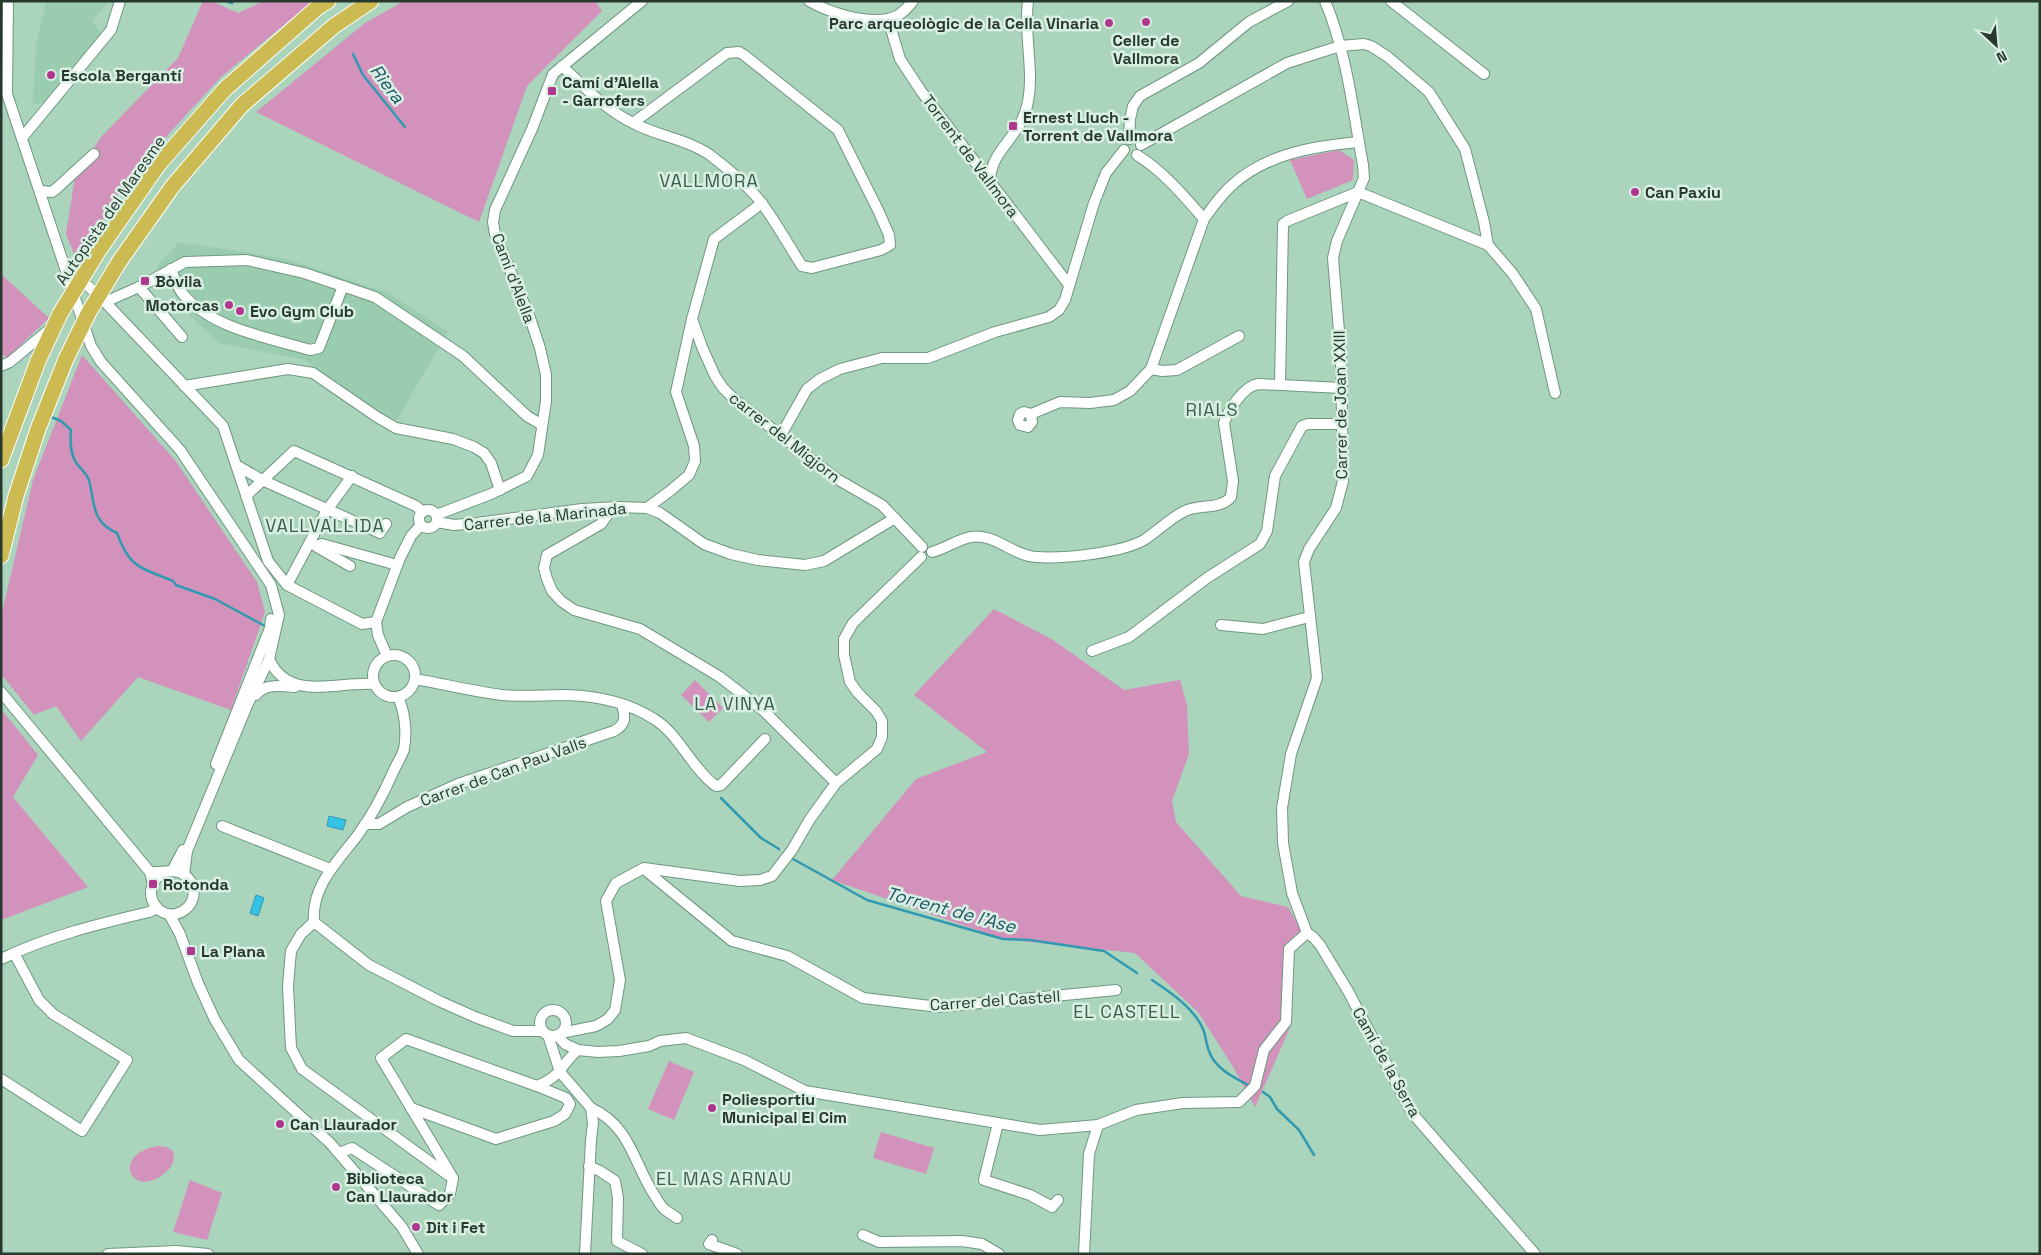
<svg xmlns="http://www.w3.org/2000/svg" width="2041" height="1255" font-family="'Space Grotesk',sans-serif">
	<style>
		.built { fill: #9accb0 }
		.green { fill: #d392bc }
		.water { fill: #35c2e7; stroke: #3199b0 }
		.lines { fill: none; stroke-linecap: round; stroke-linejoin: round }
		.stream { stroke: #3199b0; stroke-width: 2.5 }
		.minor-casing { stroke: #6f9781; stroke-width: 12 }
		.highway-casing { stroke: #fff; stroke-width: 17 }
		.minor { stroke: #fff; stroke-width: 10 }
		.highway { stroke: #cbbb52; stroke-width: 15 }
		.highway-bridge-casing { stroke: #fff; stroke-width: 17; stroke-linecap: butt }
		.highway-bridge { stroke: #cbbb52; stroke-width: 15 }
		.poi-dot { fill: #af388f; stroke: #daefe3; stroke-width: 2 }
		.labels { text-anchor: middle; stroke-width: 5; stroke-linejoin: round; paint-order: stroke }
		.poi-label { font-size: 16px; font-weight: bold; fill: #27382f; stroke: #daefe3; text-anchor: start }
		.street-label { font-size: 16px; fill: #27382f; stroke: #daefe3 }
		.water-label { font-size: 18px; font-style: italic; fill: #1e5565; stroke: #daefe3 }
		.neighbourhood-label { font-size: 18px; letter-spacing: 1px; fill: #3a604c; stroke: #daefe3 }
	</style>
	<rect width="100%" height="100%" fill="#aad4bc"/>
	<g class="built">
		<polygon points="46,1 109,1 92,21 101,33 45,104 33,103 36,46"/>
		<polygon points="179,242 287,259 388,293 448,332 397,420 376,412 305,360 219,343 187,313 157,267"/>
	</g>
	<g class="green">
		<polygon points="203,1 211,1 238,13 264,1 313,1 221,77 129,177 77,261 66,234 75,177 101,137 178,58"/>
		<polygon points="404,1 595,1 602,11 527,86 479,222 256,112 365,23"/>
		<polygon points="1339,150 1354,160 1353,180 1307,199 1290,160"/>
		<polygon points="1,274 49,318 7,358 1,353"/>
		<polygon points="82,355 175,460 257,582 265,612 231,710 138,677 81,741 56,706 34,715 1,674 1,617 33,480"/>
		<polygon points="994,609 1053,640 1124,690 1180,680 1187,705 1189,754 1172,801 1176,822 1241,896 1288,907 1301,930 1285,945 1292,1023 1255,1107 1232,1065 1198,1012 1135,953 1003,939 832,880 916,779 987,752 914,695"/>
		<polygon points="695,680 723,708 709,722 681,695"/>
		<polygon points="1,709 38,755 13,797 88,887 1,920"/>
		<polygon points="669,1061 694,1072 674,1120 648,1109"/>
		<polygon points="881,1132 934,1148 926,1174 873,1158"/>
		<path d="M159,1146L167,1147L173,1151C175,1160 173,1166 166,1172C132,1202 109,1153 159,1146Z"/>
		<polygon points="190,1180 222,1193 207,1240 173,1232"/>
	</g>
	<g class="water">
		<polygon points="329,816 346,820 343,830 327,826"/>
		<polygon points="256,895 264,898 258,916 250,913"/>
	</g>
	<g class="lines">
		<g class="stream">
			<polyline points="226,1 232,3"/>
			<polyline points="353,54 363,75 405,127"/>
			<path d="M51,417L61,421L71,430C70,442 70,454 77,464C81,469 87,474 89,480C95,503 91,522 117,533C130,569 140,567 173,581L176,585L215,599L265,626"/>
			<polyline points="721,798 761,838 779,849"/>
			<polyline points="793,859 867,900 1003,939 1030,940 1104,951 1137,973"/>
			<path d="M1152,980C1170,992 1194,1008 1203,1029C1206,1036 1206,1044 1209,1051C1215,1069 1235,1078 1250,1086"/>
			<polyline points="1263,1092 1270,1097 1277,1109 1299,1130 1314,1155"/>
		</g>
		<g class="minor-casing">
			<g id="minor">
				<polyline points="8,1 7,94 91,346 101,362 180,450 271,585 279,615 269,659 246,708 187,851 184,875"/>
				<path d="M809,1C830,13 863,23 888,19C899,17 906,10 913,1"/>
				<polyline points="1391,1 1484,74"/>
				<polyline points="888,19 900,59 921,91 1069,285"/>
				<path d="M562,66C584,87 605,109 633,123C657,136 687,139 710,155C727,168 750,187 763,205C777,224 789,246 802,266L812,268L881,250L890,245L889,235L878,210L838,130L744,55L739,52L727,53L633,123"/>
				<polyline points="22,138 111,30 120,1"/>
				<polyline points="1129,139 1130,119 1133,106 1140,96 1199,63 1249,22 1288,1"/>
				<polyline points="1141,145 1287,63 1340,46 1364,44 1371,46 1388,57 1429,92 1465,149 1484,222 1488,245"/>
				<path d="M1137,155C1164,172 1183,195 1204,219"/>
				<path d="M990,180C991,152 1016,139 1025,113C1037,77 1023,38 1028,1"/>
				<polyline points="40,191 52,192 57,188 94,154"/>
				<polyline points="1358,192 1488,245 1513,274 1536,309 1555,393"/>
				<polyline points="762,203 714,239 692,319 702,347 715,376 723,388 735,400 837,479 882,505 922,547"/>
				<path d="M171,269C174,277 177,286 182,293C212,329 267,337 310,350L319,348L343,286"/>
				<polyline points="75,281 88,286 105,302 139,287 185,262 247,260 304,273 375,297 463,356 527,416 542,425"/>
				<polyline points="139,287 182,337"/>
				<polyline points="105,302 223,426 268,561 287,585 362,624 376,622"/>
				<path d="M1239,336L1177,370L1162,371L1151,369L1204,219C1212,208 1220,196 1231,186C1265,154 1314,146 1359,142"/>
				<polyline points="1,366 10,362 51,328"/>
				<polyline points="1280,385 1283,224 1287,221 1358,192"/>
				<polyline points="184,386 288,369 313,373 377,417 396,428 453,439 474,447 484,453 491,463 500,490"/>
				<polyline points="1031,414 1024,412 1020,414 1018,420 1020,425 1028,427 1032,422 1031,414 1060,402 1090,403 1114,400 1130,391 1151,369"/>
				<polyline points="781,435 807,389 820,379 840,369 882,358 928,358 995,332 1049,317 1059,310 1065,300 1094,203 1106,173 1124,150"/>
				<polyline points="236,465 262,480 380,533 386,524"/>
				<polyline points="246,496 294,451 416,506 423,512"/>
				<polyline points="613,507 601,524 547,555 544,568 547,579 552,591 561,601 574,610 640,629 720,677 764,711 836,783"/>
				<polyline points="647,508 660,513 704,544 731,554 758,560 805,565 824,561 895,518"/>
				<circle cx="428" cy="519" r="9"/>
				<polyline points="436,515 491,494 527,476 538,455 546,401 546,375 540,348 530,318 495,234 493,222 495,210 532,129 553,74 642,1"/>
				<polyline points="437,522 454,525 477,523 582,509 617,507 647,508 670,491 689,475 695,461 694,446 676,392 692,319"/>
				<polyline points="316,546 322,544 397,565"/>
				<polyline points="317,547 350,566"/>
				<path d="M932,552C945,549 958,539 971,537C995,533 1013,556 1036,557C1063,559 1121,553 1144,540C1158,531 1170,518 1185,511C1199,504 1220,510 1231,497L1233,481L1224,423C1228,410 1244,386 1258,384L1342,388"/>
				<polyline points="287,585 327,510 352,476"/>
				<polyline points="1221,625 1263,629 1309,617"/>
				<polyline points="1092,651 1129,637 1207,578 1260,544 1267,531 1275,476 1302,426 1308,424 1343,424"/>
				<circle cx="394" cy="676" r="21"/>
				<polyline points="387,656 378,635 376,622 400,558 411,536 421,525"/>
				<path d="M269,659C289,703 337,681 374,684"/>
				<path d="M415,679C444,684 472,691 502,695C523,697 545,695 567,695C597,696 629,703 654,719C679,734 692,769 716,786L721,785L765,739"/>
				<polyline points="1,692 150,872 153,884"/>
				<path d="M256,695C265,683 282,686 295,687"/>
				<polyline points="216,764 270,628 271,619"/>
				<path d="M365,824H379L407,807L458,784L614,731C627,724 625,717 622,704"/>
				<polyline points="222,826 330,869"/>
				<polyline points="644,869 732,941 787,956 863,998 939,1007 1116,990"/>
				<polyline points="172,871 183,850"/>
				<path d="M150,872C160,873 172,869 181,873C197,880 198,902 183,911C158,926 136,887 164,873"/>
				<polyline points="169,914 180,934 198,983 215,1020 239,1060 330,1143 402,1227 418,1254"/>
				<polyline points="314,922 301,934 291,951 288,986 291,1048 302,1069 448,1175"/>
				<polyline points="314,922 369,965 439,1001 475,1017 513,1031 542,1031"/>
				<path d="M314,922C311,887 337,862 357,836C372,816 384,793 394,770C397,763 402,756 404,749C407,732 405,712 398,697"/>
				<path d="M1307,933L1292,893L1283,843L1282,808L1291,754L1317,678L1304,562L1309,549L1336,508L1343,481L1341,356L1333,258L1337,241L1364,178L1363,165C1353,111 1347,53 1325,1"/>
				<polyline points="1307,933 1313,937 1320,945 1348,991 1412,1113 1535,1254"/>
				<path d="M1,959C49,936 98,924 149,912L157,908"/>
				<circle cx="553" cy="1023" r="13"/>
				<polyline points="561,1033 596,1026 608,1019 615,1010 620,980 606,901 616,883 644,868 740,881 760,880 772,876 792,850 810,819 836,783 877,749 882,737 882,721 876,711 858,693 850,682 844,655 844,639 853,623 921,557"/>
				<polyline points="548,1035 560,1072 591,1108 593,1123 591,1140 585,1254"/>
				<polyline points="557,1035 565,1044 578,1050 598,1052 619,1051 649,1046 660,1041 686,1038 744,1060 805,1091 1040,1130 1098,1125 1136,1110 1183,1103 1239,1102 1255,1086 1264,1050 1286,1022 1289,949 1307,933"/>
				<polyline points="1,1079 82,1131 127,1060 53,1014 39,1000 14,953"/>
				<polyline points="411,1108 496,1139 554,1121 565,1114 570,1104 566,1098 537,1086"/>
				<path d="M591,1108C631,1126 634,1165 655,1196C658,1201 661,1206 664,1209C668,1212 673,1215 677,1218"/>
				<polyline points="998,1123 984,1180 1030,1195 1052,1207 1058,1200"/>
				<polyline points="339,1153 352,1148 439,1205 450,1194 453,1178"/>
				<polyline points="589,1166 600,1171 615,1181 618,1198 617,1241 642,1254"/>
				<path d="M453,1178L381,1058L406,1039L537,1086C562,1076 560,1065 578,1050"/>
				<polyline points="863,1235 879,1242 962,1241 982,1244 999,1254"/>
				<polyline points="712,1240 709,1244 737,1254"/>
				<polyline points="108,1254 176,1251 208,1254"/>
				<polyline points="1084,1254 1089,1154 1098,1125"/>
			</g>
		</g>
		<g class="highway-casing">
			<g id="highway">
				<polyline points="99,250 159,164 225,89 318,7 328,1"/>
				<polyline points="119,262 172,187 242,105 334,26 371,1"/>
				<polyline points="1,460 38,361"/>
				<polyline points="1,556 16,496 38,429 66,359"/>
			</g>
		</g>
		<use href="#minor" class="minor"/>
		<use href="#highway" class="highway"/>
		<g class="highway-bridge-casing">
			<g id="highway-bridge">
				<polyline points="66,359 89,312 119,262"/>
				<polyline points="38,361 60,314 99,250"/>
			</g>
		</g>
		<use href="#highway-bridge" class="highway-bridge"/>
	</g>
	<g class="poi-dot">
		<circle cx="1146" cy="22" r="5"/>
		<circle cx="1109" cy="23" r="5"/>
		<circle cx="51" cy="75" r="5"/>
		<rect x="547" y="86" width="10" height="10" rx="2.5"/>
		<rect x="1008" y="121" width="10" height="10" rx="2.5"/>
		<circle cx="1635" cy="192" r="5"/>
		<rect x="140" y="276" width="10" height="10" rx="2.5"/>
		<circle cx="229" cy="305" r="5"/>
		<circle cx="240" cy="311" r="5"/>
		<rect x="148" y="879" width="10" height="10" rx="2.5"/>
		<rect x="186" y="946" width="10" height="10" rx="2.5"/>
		<circle cx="712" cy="1108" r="5"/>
		<circle cx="280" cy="1124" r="5"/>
		<circle cx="336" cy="1187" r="5"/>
		<circle cx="416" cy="1227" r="5"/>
	</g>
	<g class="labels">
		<g class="poi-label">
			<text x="1099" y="29" text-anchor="end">Parc arqueològic de la Cella Vinaria</text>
			<text x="1146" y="46" text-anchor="middle">Celler de<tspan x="1146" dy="18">Vallmora</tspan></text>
			<text x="61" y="81">Escola Bergantí</text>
			<text x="562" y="88">Camí d'Alella<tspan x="562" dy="18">- Garrofers</tspan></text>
			<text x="1023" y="123">Ernest Lluch -<tspan x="1023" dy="18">Torrent de Vallmora</tspan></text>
			<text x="1645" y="198">Can Paxiu</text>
			<text x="155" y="287">Bòvila</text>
			<text x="219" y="311" text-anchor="end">Motorcas</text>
			<text x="250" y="317">Evo Gym Club</text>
			<text x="163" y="890">Rotonda</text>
			<text x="201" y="957">La Plana</text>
			<text x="722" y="1105">Poliesportiu<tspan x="722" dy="18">Municipal El Cim</tspan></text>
			<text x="290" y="1130">Can Llaurador</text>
			<text x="346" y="1184">Biblioteca<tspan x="346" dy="18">Can Llaurador</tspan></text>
			<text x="426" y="1233">Dit i Fet</text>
		</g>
		<g class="street-label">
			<text transform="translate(971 156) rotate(53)" y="6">Torrent de Vallmora</text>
			<text transform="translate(110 210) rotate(-55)" y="6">Autopista del Maresme</text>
			<text transform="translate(514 278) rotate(69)" y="6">Camí d'Alella</text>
			<text transform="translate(1340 405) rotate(-91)" y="6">Carrer de Joan XXIII</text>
			<text transform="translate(785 437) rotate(38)" y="6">carrer del Migjorn</text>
			<text transform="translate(545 516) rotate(-6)" y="6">Carrer de la Marinada</text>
			<text transform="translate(503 771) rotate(-20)" y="6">Carrer de Can Pau Valls</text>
			<text transform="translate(995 1000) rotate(-4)" y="6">Carrer del Castell</text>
			<text transform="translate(1387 1062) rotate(61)" y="6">Camí de la Serra</text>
		</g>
		<g class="water-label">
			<text transform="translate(387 84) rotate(53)" y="6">Riera</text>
			<text transform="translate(951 910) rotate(15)" y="6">Torrent de l'Ase</text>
		</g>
		<g class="neighbourhood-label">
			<text x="709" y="187">VALLMORA</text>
			<text x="1212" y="416">RIALS</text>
			<text x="325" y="532">VALLVALLIDA</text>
			<text x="735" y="710">LA VINYA</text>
			<text x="1127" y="1018">EL CASTELL</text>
			<text x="724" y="1185">EL MAS ARNAU</text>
		</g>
	</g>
	<rect width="2041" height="1255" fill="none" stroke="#27382f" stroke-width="5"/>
	<g transform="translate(1996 45) rotate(154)" stroke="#daefe3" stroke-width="4" paint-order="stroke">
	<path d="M0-4L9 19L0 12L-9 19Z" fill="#27382f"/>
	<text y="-8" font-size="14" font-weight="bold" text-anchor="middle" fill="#27382f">N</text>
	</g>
</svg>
